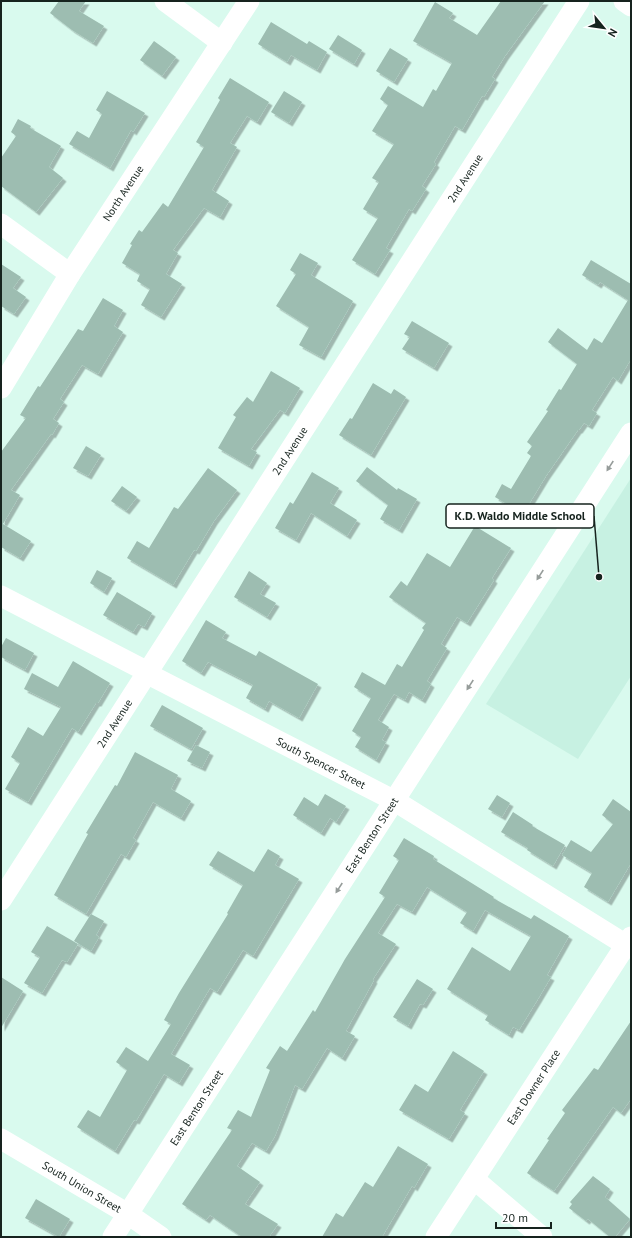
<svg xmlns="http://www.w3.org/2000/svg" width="632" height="1238" font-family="'PT Sans',sans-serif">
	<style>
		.built { fill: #c7f1e2 }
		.building { fill: #9dbdb1; filter: url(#shadow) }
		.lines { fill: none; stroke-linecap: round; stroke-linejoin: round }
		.minor { stroke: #fff; stroke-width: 21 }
		.oneway { fill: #969c9a }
		.labels { text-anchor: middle; stroke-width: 4; stroke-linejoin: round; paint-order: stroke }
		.street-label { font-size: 11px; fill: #16231e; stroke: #fff }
		.leader { fill: none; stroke: #16231e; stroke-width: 1.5 }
		.callout-dot { fill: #16231e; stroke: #fff; stroke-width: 1.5 }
		.callout { fill: #fff; stroke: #16231e; stroke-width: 1.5 }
		.callout-label { font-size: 12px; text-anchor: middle; font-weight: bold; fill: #16231e }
	</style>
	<defs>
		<filter id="shadow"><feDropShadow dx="3.5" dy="3.5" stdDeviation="0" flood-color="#0004"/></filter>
	</defs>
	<rect width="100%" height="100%" fill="#d9faee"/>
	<polygon class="built" points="631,478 631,676 578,759 486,704"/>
	<g class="building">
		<polygon points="59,1 86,1 79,11 104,26 93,43 72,30 50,13"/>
		<polygon points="501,1 545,1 505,56 492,77 495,79 484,97 482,96 462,130 455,126 434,162 436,164 422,186 426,189 412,211 409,209 386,248 390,250 375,274 352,260 378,218 363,209 379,182 372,178 394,144 372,131 388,105 380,99 388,86 423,107 433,89 436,91 452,63 413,41 435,2 453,13 449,18 477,35"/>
		<polygon points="271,22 307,44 309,41 327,52 317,70 291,55 287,62 258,44"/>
		<polygon points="338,35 362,50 354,64 329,49"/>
		<polygon points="154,41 176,57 162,76 140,60"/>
		<polygon points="390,48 408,59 394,82 376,71"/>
		<polygon points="230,78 269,102 257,122 247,116 230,143 237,147 212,190 229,201 220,217 204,208 173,250 178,253 166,274 182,284 161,317 141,305 150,289 137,281 140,274 122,263 132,245 130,244 139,230 142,232 163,203 168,207 204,147 196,142 220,100 218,98"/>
		<polygon points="107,91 145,113 133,132 131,130 110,168 69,144 77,131 89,138 102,114 96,110"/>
		<polygon points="284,91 302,102 289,123 271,112"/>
		<polygon points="18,119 31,126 30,128 61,146 49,167 63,178 36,212 1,186 1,158 16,136 11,132"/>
		<polygon points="300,253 318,263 311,275 353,301 321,357 299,345 309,327 276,306 296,274 290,270"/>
		<polygon points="591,260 631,284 631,359 618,381 613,377 592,410 597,413 589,426 584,423 579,430 578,430 546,476 523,514 495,497 502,484 511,489 531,456 527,453 532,446 527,442 548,411 546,410 559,389 561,390 577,364 548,342 558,328 587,350 594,338 602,343 628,300 600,282 598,285 582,275"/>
		<polygon points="1,264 21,277 13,288 26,297 14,314 1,306"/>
		<polygon points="103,298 123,310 114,326 123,332 98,374 82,365 60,399 64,402 53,419 59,423 52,435 51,434 11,490 20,495 3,524 31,541 20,558 1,547 1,452 26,418 20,415 38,386 40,387 78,329 83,331"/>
		<polygon points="412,321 449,343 434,368 402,349 410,337 404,334"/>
		<polygon points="271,371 300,388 285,413 280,410 251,449 257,452 249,466 218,448 236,417 233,415 247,397 253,402"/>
		<polygon points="373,383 391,394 394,389 406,397 371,455 339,435 350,418 352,419"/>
		<polygon points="86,446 101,455 88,476 73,468"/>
		<polygon points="367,467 397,490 398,488 417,499 399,530 380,519 388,505 356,481"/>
		<polygon points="208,468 237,490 214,521 196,551 194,550 173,585 127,558 137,541 149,548 174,507 178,509"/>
		<polygon points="312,472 339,488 330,503 357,520 347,536 311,513 296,540 275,528 290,502 293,504"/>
		<polygon points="122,486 137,497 126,511 111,501"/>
		<polygon points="475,526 511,548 492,578 494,580 467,623 457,617 441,644 447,648 427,681 431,684 422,700 409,692 405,700 394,694 378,720 389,727 382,740 386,742 376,760 355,747 361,737 352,731 371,698 354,687 362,672 385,685 397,664 402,667 424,630 422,628 426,623 389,597 401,581 407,586 427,553 450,567"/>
		<polygon points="97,570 112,578 104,592 90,583"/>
		<polygon points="249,571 267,583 260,594 276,603 267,617 234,597"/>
		<polygon points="117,592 152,613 144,627 138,624 133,632 103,615"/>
		<polygon points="206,620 226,632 222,638 256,656 259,651 318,684 299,718 269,701 265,709 246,698 253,685 208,662 201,673 182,661"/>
		<polygon points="6,638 34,653 25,670 1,657 1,647"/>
		<polygon points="73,661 110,683 98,703 96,703 78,732 72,728 28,802 5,789 20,763 11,757 28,727 43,736 61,707 24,689 32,673 58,687"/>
		<polygon points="162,705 203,728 191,749 150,726"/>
		<polygon points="196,745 210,752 202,768 187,761"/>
		<polygon points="135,752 178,775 171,789 191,801 181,818 153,802 133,838 136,840 126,857 121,854 86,914 54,895 88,834 86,833 115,785 117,786"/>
		<polygon points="325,794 346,806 336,822 330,818 321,833 293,815 304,797 318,806"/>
		<polygon points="497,795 510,803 502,817 488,809"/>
		<polygon points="613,799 631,812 631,863 608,902 584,887 592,873 562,855 571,840 591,852 613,824 602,815"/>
		<polygon points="513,812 533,825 532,826 565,845 553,866 527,850 528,848 501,832"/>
		<polygon points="404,838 434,856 433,859 494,897 493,898 531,919 534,915 569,936 547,975 551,977 538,999 519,1030 513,1027 509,1035 485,1020 488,1015 447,989 472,947 510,971 531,936 485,910 473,931 460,923 467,912 427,887 412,912 397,904 378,933 396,944 373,979 374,980 346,1031 355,1036 342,1058 327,1048 302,1089 295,1085 275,1136 266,1151 252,1143 237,1166 260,1182 245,1204 278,1224 269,1237 242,1237 210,1215 206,1220 182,1204 232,1130 227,1128 238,1110 251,1117 270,1070 266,1068 280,1046 287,1051 313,1010 315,1012 345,959 385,897 379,893 399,860 393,856"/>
		<polygon points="268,849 280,856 275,865 299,879 253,956 243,950 217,992 210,988 171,1054 190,1065 179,1083 164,1074 136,1121 134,1120 115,1151 77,1127 88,1110 100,1117 127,1070 116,1062 126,1047 148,1061 171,1024 164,1020 179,993 228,914 227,913 243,885 209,865 218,851 254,872"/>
		<polygon points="91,914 104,921 96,935 99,937 91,951 74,941"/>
		<polygon points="47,926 78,944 67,962 62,960 42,993 24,983 40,957 31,952"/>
		<polygon points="1,977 23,991 1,1028"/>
		<polygon points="417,979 433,989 423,1005 420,1004 408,1026 393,1017"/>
		<polygon points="631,1021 631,1099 621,1113 613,1107 554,1191 527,1173 549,1140 547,1139 565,1113 562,1110 594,1068 598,1070"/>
		<polygon points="453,1051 484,1071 460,1110 465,1113 449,1139 399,1110 415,1084 428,1092"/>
		<polygon points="398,1146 428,1164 414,1188 412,1186 382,1237 322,1237 336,1213 343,1217 365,1182 373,1187"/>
		<polygon points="593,1176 610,1189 605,1197 630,1219 615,1237 610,1237 588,1219 586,1221 569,1208 572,1204 570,1202"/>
		<polygon points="36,1199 70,1219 59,1237 25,1218"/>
	</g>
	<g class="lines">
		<g class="minor">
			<polyline points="165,1 222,43"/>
			<polyline points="624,1 631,6"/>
			<polyline points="1,224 70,274"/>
			<path id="s1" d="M1,388L70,274L249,1"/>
			<path id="s2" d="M1,596L148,672V674L395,801L631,948"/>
			<path id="s3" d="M1,900L579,1"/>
			<path id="s4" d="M1,1139L128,1214L161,1237"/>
			<polyline points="474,1179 542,1237"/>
			<path id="s5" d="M113,1237L631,433"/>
			<path id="s6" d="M436,1237L631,937"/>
		</g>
	</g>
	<defs><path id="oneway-solid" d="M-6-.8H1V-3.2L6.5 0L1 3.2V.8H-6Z"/></defs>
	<g class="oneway">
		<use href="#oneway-solid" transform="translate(610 466) rotate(123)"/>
		<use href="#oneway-solid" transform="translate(540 575) rotate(123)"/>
		<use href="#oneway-solid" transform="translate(470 685) rotate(123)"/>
		<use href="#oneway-solid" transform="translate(339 888) rotate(123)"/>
	</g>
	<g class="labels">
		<g class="street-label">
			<text dy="4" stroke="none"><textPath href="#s3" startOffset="858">2nd Avenue</textPath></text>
			<text dy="4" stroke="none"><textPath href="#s1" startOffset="230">North Avenue</textPath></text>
			<text dy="4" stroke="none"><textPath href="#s3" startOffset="534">2nd Avenue</textPath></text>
			<text dy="4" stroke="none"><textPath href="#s3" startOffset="210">2nd Avenue</textPath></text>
			<text dy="4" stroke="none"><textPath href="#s2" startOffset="362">South Spencer Street</textPath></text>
			<text dy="4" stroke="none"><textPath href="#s5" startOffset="478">East Benton Street</textPath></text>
			<text dy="4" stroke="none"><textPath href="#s6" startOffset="179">East Downer Place</textPath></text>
			<text dy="4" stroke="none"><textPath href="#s5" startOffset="154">East Benton Street</textPath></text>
			<text dy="4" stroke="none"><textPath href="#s4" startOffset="94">South Union Street</textPath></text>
		</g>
	</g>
	<path class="leader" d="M599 577L594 516"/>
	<circle class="callout-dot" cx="599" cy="577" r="4"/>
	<rect class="callout" x="446" y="504" width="148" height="24" rx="4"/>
	<g class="callout-label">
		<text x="520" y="520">K.D. Waldo Middle School</text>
	</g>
	<rect width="632" height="1238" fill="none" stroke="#16231e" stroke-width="4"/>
	<g transform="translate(604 28) rotate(119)" stroke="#ffffff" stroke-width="3" paint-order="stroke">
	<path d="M0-3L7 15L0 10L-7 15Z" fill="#16231e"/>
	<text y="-6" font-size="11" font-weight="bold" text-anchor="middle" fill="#16231e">N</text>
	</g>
	<path d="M496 1222v6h55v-6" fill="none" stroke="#16231e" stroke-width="2"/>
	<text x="502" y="1222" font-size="12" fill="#16231e" stroke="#ffffff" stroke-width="3" paint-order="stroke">20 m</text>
</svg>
